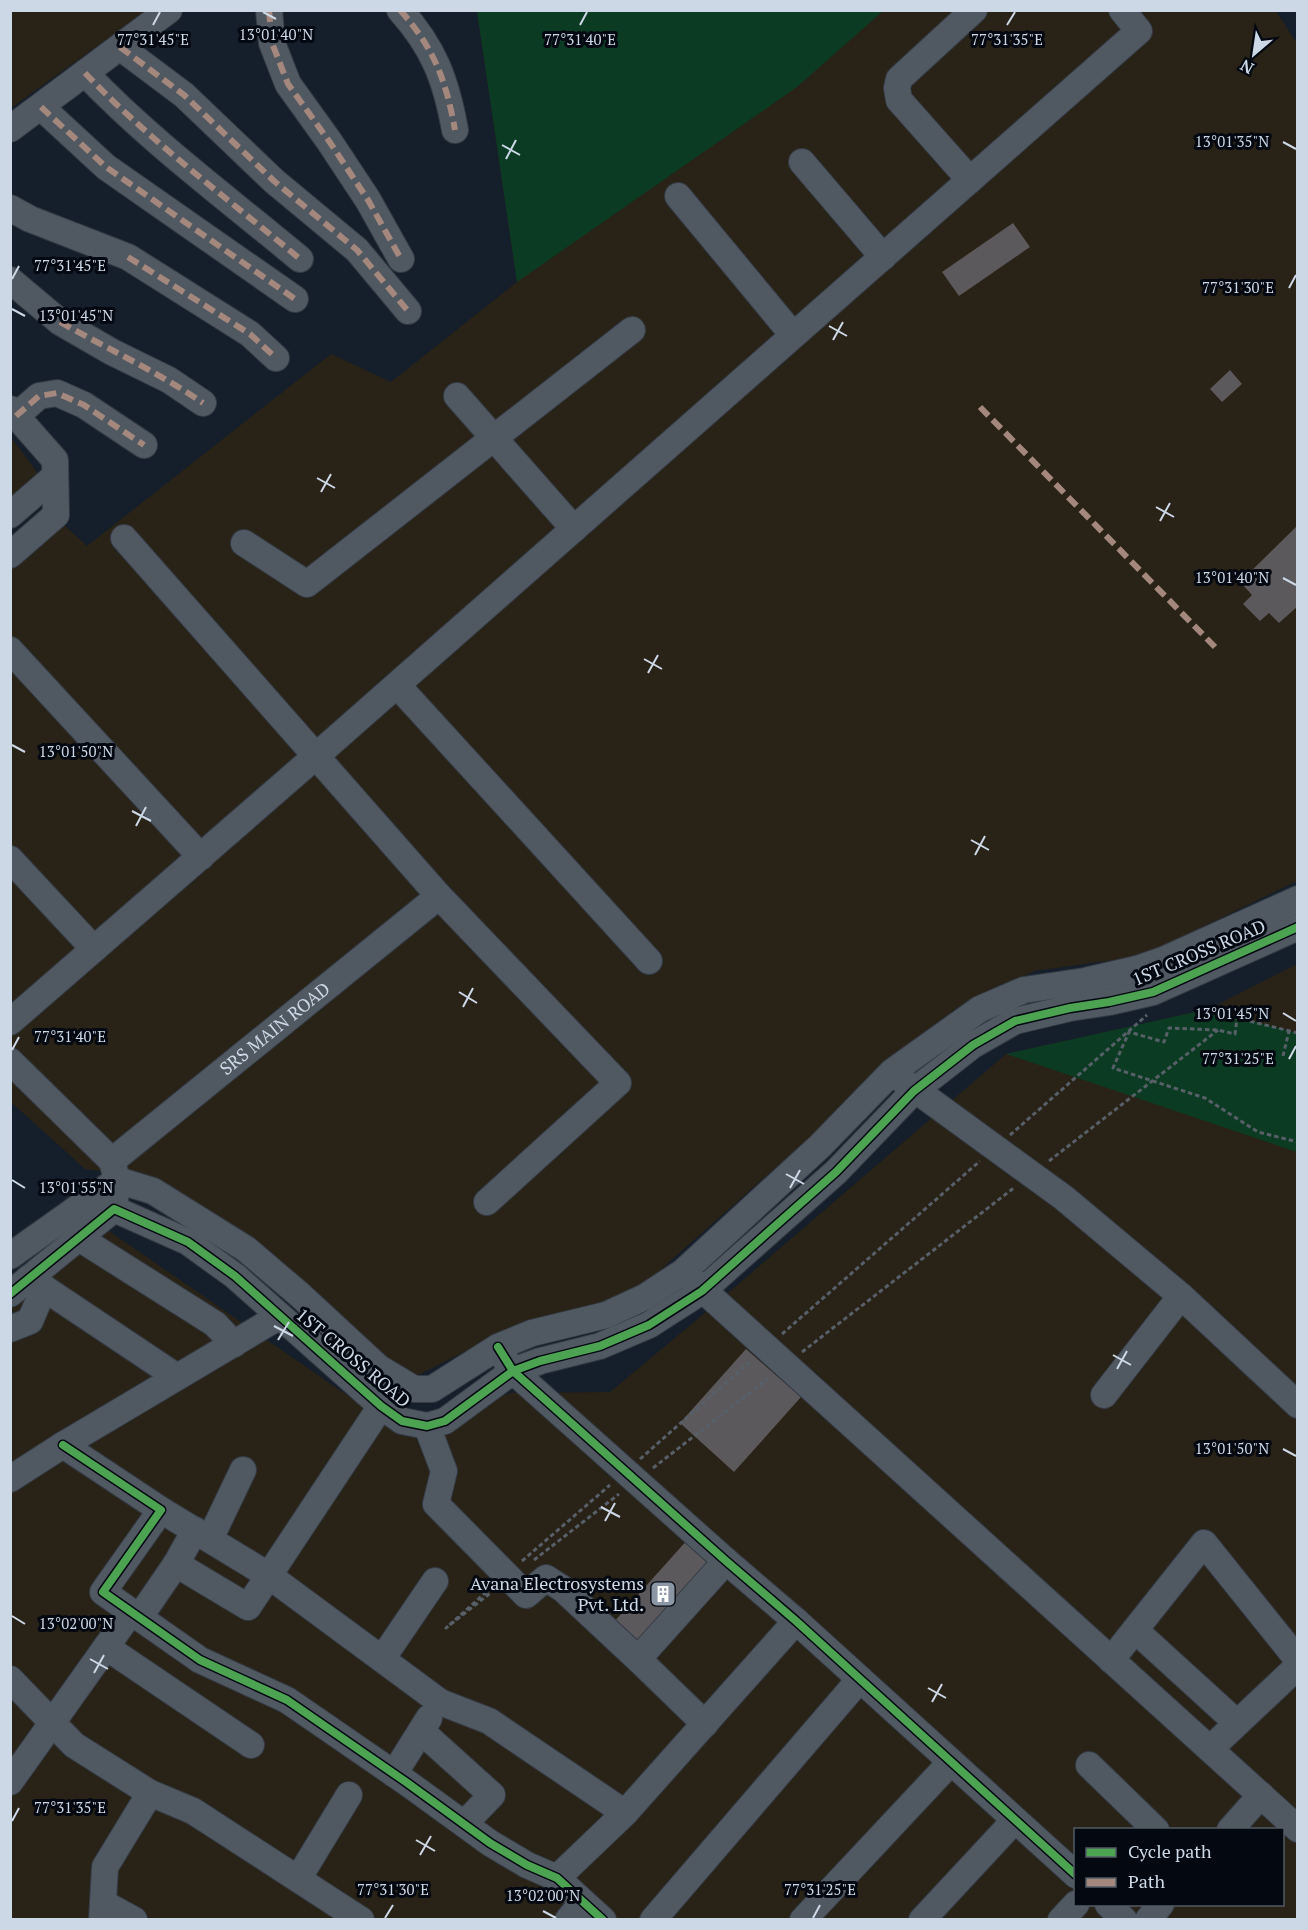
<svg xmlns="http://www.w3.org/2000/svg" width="1308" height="1930" font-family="'PT Serif',serif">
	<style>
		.industrial { fill: #292216; fill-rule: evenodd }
		.green { fill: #0b3c23 }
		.building { fill: #5b595c }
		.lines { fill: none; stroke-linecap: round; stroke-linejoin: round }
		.minor-casing { stroke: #343b45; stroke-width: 28 }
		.path { stroke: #576068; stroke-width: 3; stroke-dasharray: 4.5 3; stroke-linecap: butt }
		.minor { stroke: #505962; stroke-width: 26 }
		.quiet { stroke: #a5887d; stroke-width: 6; stroke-dasharray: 12 6; stroke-linecap: butt }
		.cycleway-casing { stroke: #030811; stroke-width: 11 }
		.cycleway { stroke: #4ca352; stroke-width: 8 }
		.ticks { fill: none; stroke: #ccd8e6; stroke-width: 2 }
		.labels { text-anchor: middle; stroke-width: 6; stroke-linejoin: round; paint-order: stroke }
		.street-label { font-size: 18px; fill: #ccd8e6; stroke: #030811 }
		.poi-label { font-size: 18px; fill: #ccd8e6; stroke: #030811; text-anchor: end }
		.ticks-label { font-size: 15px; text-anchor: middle; fill: #ccd8e6; stroke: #030811; stroke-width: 6; stroke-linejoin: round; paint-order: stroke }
	</style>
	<rect width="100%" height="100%" fill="#151f2b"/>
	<g class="industrial">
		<polygon points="11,10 146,10 146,11 11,108"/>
		<polygon points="477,11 1276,11 1298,45 1297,881 1143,956 1034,971 955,1009 633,1294 507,1330 409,1380 300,1277 133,1175 85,1169 11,1102 11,566 61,522 87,546 331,354 391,382 517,282"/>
		<polygon points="10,436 43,480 10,511"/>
		<path d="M1297,964V1919H11L10,1292L93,1220L399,1431L511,1393L610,1392L700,1317L1006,1054L1209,1009ZM1076,1830H1282V1904H1076Z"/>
	</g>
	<g class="green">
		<polygon points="477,11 477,10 883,11 797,87 517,282"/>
		<polygon points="1209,1009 1297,1033 1297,1152 1006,1054"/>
	</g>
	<g class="building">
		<polygon points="1013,223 1030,247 959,296 942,272"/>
		<polygon points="1230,370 1242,384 1222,402 1210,389"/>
		<polygon points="1298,525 1298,606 1279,623 1269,613 1260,621 1243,604 1252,595 1240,582"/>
		<polygon points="746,1349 801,1397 734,1472 680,1423"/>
		<polygon points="688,1539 715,1565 639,1646 613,1623"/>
	</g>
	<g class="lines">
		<g class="minor-casing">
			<g id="minor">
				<polyline points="269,10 272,43 288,84 329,141 368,200 401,259"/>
				<path d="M400,10C434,48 446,80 455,130"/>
				<polyline points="120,47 184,95 274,181 357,250 408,311"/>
				<path d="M85,73C151,142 227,198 300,259"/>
				<polyline points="41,107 106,167 295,299"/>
				<polyline points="10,129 169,10"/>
				<polyline points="802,162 883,257"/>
				<polyline points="970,180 899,100 897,88 899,79 974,10"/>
				<polyline points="678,196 793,335"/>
				<polyline points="10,208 30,219 128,257 250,334 276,358"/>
				<polyline points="10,280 60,322 112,352 169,380 203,403"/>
				<polyline points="457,396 574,529"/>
				<polyline points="10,409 55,460 56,515 10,555"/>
				<polyline points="16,416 39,396 57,393 84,405 144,445"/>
				<polyline points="10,515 55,476"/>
				<polyline points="124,538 439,896 618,1083 487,1202"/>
				<polyline points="244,543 307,584 632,330"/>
				<polyline points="10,650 201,857"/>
				<polyline points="397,685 649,961"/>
				<polyline points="10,859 94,949"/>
				<polyline points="10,1022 316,756 1139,31 1122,10"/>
				<polyline points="10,1061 112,1161 117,1180 114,1209 10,1294"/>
				<polyline points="902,1080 1064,1198 1181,1296 1298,1405"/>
				<path id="s1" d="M112,1161L439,896"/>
				<polyline points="114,1209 188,1242 235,1276 381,1406 402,1421 427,1426 445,1421 513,1371 540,1361 600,1346 649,1325 702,1291 836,1172 914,1091 973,1045 1015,1021 1070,1008 1109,1002 1153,992 1298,927"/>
				<polyline points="79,1238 215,1324 234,1344"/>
				<polyline points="10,1256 117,1180 153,1191 246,1249 300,1295 379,1368 414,1389 432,1389 498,1347 532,1333 606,1315 645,1297 683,1272 820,1146 892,1072 980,1009 1024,990 1085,981 1137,969 1163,960 1298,899"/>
				<polyline points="29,1278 177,1377"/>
				<polyline points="691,1279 1298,1829"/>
				<polyline points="10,1329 30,1321 44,1288"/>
				<polyline points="506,1361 513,1371 726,1561 796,1621 1076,1875"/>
				<polyline points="1104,1395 1181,1296"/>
				<polyline points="427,1426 444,1471 436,1504 526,1595 546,1578 563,1589 638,1659 726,1561"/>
				<polyline points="63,1445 161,1510 103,1592 200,1660 287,1700 406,1782 490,1843 527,1865 557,1878 603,1920"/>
				<polyline points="10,1479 63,1445 280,1316"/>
				<polyline points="161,1510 268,1575 440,1702 489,1721 625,1813"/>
				<polyline points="195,1530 176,1564 248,1607 381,1406"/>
				<polyline points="210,1539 243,1470"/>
				<polyline points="139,1618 176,1564"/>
				<polyline points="1135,1630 1237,1723"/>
				<polyline points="106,1647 251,1745"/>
				<polyline points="382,1659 435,1581"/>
				<polyline points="638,1659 705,1724"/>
				<polyline points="1111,1660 1204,1543 1298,1660"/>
				<polyline points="10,1679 74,1745 150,1793"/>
				<polyline points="421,1731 492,1795 464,1824"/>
				<polyline points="1211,1748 1298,1666"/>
				<polyline points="1089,1765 1156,1830"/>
				<polyline points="394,1774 429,1718"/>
				<polyline points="10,1782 131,1612"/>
				<polyline points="1230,1830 1261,1795"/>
				<polyline points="557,1878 625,1813 796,1621"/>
				<polyline points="298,1879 349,1795"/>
				<polyline points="103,1903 134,1920"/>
				<polyline points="1108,1904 1124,1920"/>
				<polyline points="102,1920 105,1867 150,1793 193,1811 361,1920"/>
				<polyline points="568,1920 583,1902"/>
				<polyline points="653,1920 860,1679"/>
				<polyline points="803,1920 951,1762"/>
				<polyline points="922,1920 1015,1820"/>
				<polyline points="1061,1920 1076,1904"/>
				<polyline points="1148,1920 1161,1904"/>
			</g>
		</g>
		<g class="path">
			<polyline points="1298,1033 1237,1018 1235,1034 1218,1030 1169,1028 1164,1042 1129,1032 1113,1068 1205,1098 1258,1132 1298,1142"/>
			<polyline points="1283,1056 1289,1031"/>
			<polyline points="1010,1135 1147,1015"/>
			<polyline points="1049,1161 1218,1030"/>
			<polyline points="782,1334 980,1161"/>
			<polyline points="802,1352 1015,1187"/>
			<polyline points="640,1459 752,1360"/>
			<polyline points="653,1468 769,1378"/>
			<polyline points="534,1560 619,1494"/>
			<polyline points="522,1561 610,1485"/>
			<polyline points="492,1587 446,1628 493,1591"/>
		</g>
		<use href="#minor" class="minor"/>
		<g class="quiet">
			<polyline points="269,10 272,43 288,84 329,141 368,200 401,259"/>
			<path d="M400,10C434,48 446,80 455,130"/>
			<polyline points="120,47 184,95 274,181 357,250 408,311"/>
			<path d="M85,73C151,142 227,198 300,259"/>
			<polyline points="41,107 106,167 295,299"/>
			<polyline points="128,257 250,334 276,358"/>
			<path d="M60,322C108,349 158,372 203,403"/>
			<polyline points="980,407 1215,647"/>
			<polyline points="16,416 39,396 57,393 84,405 144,445"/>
		</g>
		<g class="cycleway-casing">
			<g id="cycleway">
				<polyline points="10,1294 114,1209 188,1242 235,1276 381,1406 402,1421 427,1426 445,1421 513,1371 540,1361 600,1346 649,1325 702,1291 836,1172 914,1091 973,1045 1015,1021 1070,1008 1109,1002 1153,992 1298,927"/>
				<polyline points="498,1347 513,1371 726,1561 796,1621 1076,1875"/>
				<polyline points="63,1445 161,1510 103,1592 200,1660 287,1700 406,1782 490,1843 527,1865 557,1878 603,1920"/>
			</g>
		</g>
		<use href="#cycleway" class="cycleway"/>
	</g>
	<path class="ticks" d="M263,12L276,19M153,25L160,12M580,25L587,12M1007,25L1015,12M1283,142L1296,149M502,145L520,155M506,159L516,140M12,279L19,266M1289,288L1296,275M12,309L25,316M829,326L847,336M833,340L843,322M317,478L335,488M321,492L331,474M1156,507L1174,517M1160,521L1170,503M1283,578L1296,585M644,659L662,669M648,673L658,655M12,745L25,752M132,811L151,821M136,826L146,807M971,840L989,850M975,855L985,836M459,992L477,1003M463,1007L473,988M1283,1013L1296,1021M12,1050L19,1037M1289,1059L1296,1046M786,1174L804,1184M12,1180L25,1188M790,1188L800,1170M274,1326L293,1336M278,1340L289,1322M1113,1355L1131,1365M1117,1369L1127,1351M1283,1449L1296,1456M601,1507L620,1517M605,1521L615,1503M12,1616L25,1624M90,1659L108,1669M94,1673L104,1655M928,1688L946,1698M932,1702L942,1684M12,1821L19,1808M416,1840L435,1851M420,1855L431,1836M543,1911L556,1918M385,1918L393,1905M813,1918L820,1905"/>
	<defs>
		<g id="building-square" transform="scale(1.35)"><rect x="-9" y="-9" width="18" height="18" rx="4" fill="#8c97a5" stroke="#030811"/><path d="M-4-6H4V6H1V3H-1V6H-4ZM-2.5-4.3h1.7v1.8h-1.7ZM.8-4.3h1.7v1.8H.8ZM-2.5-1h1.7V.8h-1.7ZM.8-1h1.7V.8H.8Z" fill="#fff"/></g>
	</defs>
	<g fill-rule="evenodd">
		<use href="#building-square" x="663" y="1594"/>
	</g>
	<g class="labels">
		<g class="street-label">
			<text transform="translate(1199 953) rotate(-23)" y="6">1ST CROSS ROAD</text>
			<text dy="6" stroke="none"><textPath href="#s1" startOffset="210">SRS MAIN ROAD</textPath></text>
			<text transform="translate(353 1358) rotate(40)" y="6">1ST CROSS ROAD</text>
		</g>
		<g class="poi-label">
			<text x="644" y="1590">Avana Electrosystems<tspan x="644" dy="21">Pvt. Ltd.</tspan></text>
		</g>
	</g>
	<g class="ticks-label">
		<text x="276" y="40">13°01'40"N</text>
		<text x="153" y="45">77°31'45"E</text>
		<text x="580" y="45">77°31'40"E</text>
		<text x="1007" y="45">77°31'35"E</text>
		<text x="1232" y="147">13°01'35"N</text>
		<text x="70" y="271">77°31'45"E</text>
		<text x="1238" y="293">77°31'30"E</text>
		<text x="76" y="321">13°01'45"N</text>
		<text x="1232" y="583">13°01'40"N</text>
		<text x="76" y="757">13°01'50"N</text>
		<text x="1232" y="1019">13°01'45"N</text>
		<text x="70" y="1042">77°31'40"E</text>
		<text x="1238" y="1064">77°31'25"E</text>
		<text x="76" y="1193">13°01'55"N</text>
		<text x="1232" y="1454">13°01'50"N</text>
		<text x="76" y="1629">13°02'00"N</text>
		<text x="70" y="1813">77°31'35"E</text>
		<text x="393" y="1895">77°31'30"E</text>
		<text x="820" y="1895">77°31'25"E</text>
		<text x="543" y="1901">13°02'00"N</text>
	</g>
	<rect width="1308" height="1930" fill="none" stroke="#ccd8e6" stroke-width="24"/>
	<rect x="1074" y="1828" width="210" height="78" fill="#030811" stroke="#535b66" stroke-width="1.5"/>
	<rect x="1086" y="1848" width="30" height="9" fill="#4ca352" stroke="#535b66" stroke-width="1.5"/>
	<text x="1128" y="1858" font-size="18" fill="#ccd8e6">Cycle path</text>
	<rect x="1086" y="1878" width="30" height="9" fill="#a5887d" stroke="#535b66" stroke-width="1.5"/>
	<text x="1128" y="1888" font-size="18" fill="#ccd8e6">Path</text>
	<g transform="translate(1254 54) rotate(209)" stroke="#030811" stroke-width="4.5" paint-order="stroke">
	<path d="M0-4.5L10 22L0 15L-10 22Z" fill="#ccd8e6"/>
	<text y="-9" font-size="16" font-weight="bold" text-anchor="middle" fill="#ccd8e6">N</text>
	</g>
</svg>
